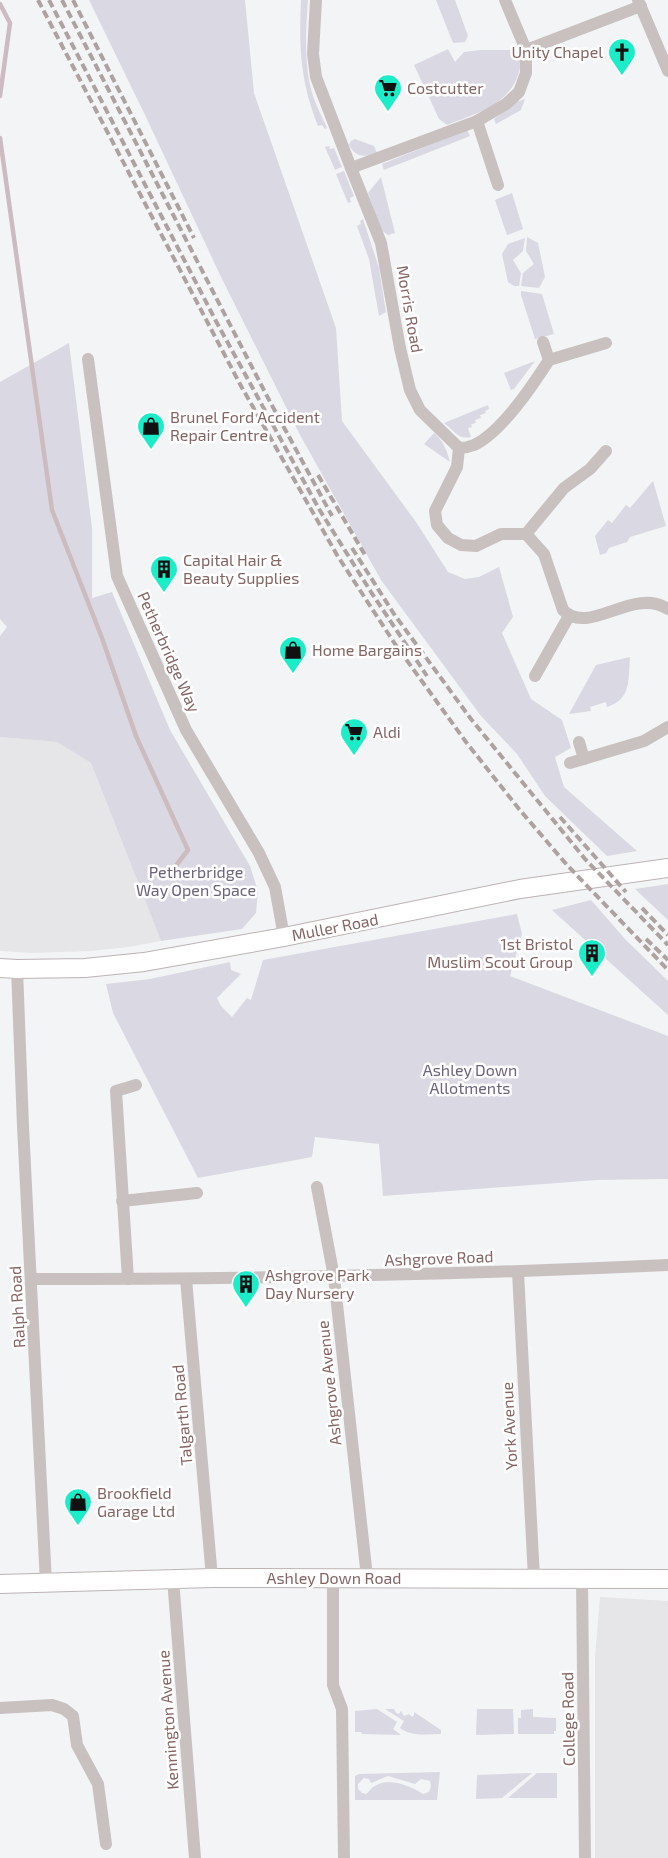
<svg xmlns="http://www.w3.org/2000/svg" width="668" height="1858" font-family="'Exo 2',sans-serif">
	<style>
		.built { fill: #e6e5e7 }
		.green { fill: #dad8e2; fill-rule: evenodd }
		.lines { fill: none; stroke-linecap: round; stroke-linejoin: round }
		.stream { stroke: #cdbcbf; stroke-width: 4.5 }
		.secondary-casing { stroke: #bdb3b3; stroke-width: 20 }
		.minor { stroke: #c9c1c0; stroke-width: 12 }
		.secondary { stroke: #fff; stroke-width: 18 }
		.rail { stroke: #aea2a1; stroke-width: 4; stroke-dasharray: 8 4; stroke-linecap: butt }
		.labels { text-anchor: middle; stroke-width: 5; stroke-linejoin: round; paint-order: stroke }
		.poi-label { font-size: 16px; fill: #856563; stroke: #fff; text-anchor: start }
		.street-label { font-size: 16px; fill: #856563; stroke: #fff }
		.park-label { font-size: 16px; fill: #6c637c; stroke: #fff }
	</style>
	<rect width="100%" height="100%" fill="#f2f4f6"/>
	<g class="built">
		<polygon points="0,737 57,742 91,763 161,941 128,947 91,951 32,953 0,951"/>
		<polygon points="600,1597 668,1601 668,1858 595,1858 595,1657"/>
	</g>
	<g class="green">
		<polygon points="89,0 245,0 254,93 336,328 342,421 416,522 448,572 465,579 479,577 499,567 513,617 502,633 531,699 562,720 571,748 555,757 564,787 637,851 607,856 545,796 517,754 481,716 381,580 300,435 221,277 146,117"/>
		<path d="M301,0H308C306,28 304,57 310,85C313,100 321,114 327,128L325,129L322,125L318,126C300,80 299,48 301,0Z"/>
		<polygon points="436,0 455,0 468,36 465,42 453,43"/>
		<path d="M448,49L455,62L464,52L480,50H520C523,56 521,61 520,68C512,105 477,113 447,125L439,119L414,65Z"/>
		<polygon points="525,99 521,110 496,124 494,119 516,102"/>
		<polygon points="467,130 470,136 384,170 382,164"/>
		<path d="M355,139L374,146L377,153C364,157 356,158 349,145L351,141Z"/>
		<polygon points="329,146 330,149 334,148 342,167 335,170 325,147"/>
		<polygon points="344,171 354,196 350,198 351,202 348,203 336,174"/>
		<polygon points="381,177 395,233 388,235 381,230 368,193"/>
		<polygon points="512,193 523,229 507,235 495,200"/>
		<polygon points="363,219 379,268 386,312 379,316 369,259 357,226 361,224 360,221"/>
		<polygon points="527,237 538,243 545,277 539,288 521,286 523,273 534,264 526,251"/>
		<polygon points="525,238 523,251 513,260 521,273 519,286 514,286 508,282 502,254 508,244"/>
		<polygon points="521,291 542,294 554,334 535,339 521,295"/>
		<polygon points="69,343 92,528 92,598 112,592 170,730 250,866 258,891 256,913 242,929 161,941 91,763 57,742 0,737 0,636 7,627 0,619 0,382"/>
		<polygon points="535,361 514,389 511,390 504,373"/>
		<path d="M488,405L489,409L485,411L486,413L480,415L481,418L475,420L476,423L471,424L472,427L468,428L471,437C458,440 454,430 444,423Z"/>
		<path d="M434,433C443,440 447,451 450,462L424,444Z"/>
		<polygon points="653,481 666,526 630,537 627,542 609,548 606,553 600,555 595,536 608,520 612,523 626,505 630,508"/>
		<path d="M630,657C628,679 632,699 607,707L606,702L590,707L591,711L569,714L596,665Z"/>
		<polygon points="668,884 668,920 635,889"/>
		<polygon points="591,900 625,939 668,981 668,1015 552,910"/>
		<polygon points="517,914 522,934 510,976 668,1036 668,1179 597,1180 383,1196 379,1144 315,1137 312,1157 198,1178 113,1013 106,984 150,979 230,962 231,970 241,974 217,998 221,1006 232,1017 247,998 251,1000 263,960"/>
		<polygon points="377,1709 397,1722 393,1729 401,1735 362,1734 361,1732 355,1732 355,1711"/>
		<path d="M385,1709H394L396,1713L399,1714L401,1711L404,1716L409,1714L412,1717L414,1715V1712L441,1730V1734C427,1734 412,1737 400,1728L404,1721Z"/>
		<polygon points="477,1709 513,1709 514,1734 476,1735"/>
		<polygon points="533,1709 533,1717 556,1718 556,1731 554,1731 554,1734 518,1734 518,1718 521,1718 521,1710"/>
		<path d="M440,1772L437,1800H355V1776L359,1774ZM388,1776L415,1784L421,1779L430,1781L431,1786L429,1792L423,1794C410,1785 386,1776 372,1788C370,1790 369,1792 366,1794L362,1793L358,1789V1784L364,1778L369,1779L371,1783Z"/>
		<polygon points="532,1773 502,1798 476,1799 477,1775"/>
		<polygon points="537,1773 557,1773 557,1798 508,1798"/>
	</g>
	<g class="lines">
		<g class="stream">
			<polyline points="0,4 10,23 0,96"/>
			<polyline points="0,138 52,510 102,638 136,736 188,850 171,872"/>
		</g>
		<g class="secondary-casing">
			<g id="secondary">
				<polyline points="0,968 17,969 85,968 144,962 284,937 520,889 668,868"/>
				<polyline points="0,1584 212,1578 668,1579"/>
			</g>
		</g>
		<g class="minor">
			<path d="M316,0L313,54L316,77L351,168L381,243L400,348L410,390L420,410L459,448C464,448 469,447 474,445C501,433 533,385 549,360L543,342"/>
			<polyline points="505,0 526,50"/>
			<polyline points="638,0 668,71"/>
			<polyline points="477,121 498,185"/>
			<polyline points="351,168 477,121 506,104 519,92 526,73 526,50 641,6"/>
			<polyline points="88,359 117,576 186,730 259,853 275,887 284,937"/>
			<polyline points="549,360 606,343"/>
			<path d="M459,448L457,467L435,511L437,525L448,538L461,545L476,546L501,534H526L544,554L563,610C589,637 633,586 668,609"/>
			<polyline points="526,534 564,488 590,469 606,451"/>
			<polyline points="535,676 569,616"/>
			<polyline points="579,742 584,759"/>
			<polyline points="570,763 644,741 668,727"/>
			<polyline points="17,969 23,1126 46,1583"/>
			<polyline points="317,1187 334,1277 367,1577"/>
			<polyline points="122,1201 197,1193"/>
			<polyline points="518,1272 534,1578"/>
			<path d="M32,1279C244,1279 456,1275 668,1265"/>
			<polyline points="128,1279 116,1091 136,1085"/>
			<polyline points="186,1279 212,1578"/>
			<polyline points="333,1578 333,1685 342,1709 344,1858"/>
			<polyline points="173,1579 195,1858"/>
			<polyline points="582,1579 585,1858"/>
			<polyline points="0,1708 52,1705 64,1709 73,1716 77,1745 98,1784 106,1844"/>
		</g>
		<use href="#secondary" class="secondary"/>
		<g class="rail">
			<polyline points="38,0 241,386 337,555 395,644 466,742 519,809 567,865 668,970"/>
			<polyline points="49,0 217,323 319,509 371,592 427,676"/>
			<polyline points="62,0 268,398 332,516"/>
			<polyline points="73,0 194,238"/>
			<polyline points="318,475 365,555"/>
			<polyline points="352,548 394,614 471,719 585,859 668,945"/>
			<polyline points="560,817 626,892"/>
			<polyline points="642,908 668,935"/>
			<polyline points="646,939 668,960"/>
		</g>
	</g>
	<defs>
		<g id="church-pin" transform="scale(1.4375)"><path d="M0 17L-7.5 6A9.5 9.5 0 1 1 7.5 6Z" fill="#1cecc8" stroke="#fff"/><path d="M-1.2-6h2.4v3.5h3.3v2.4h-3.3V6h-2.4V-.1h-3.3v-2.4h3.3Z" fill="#111"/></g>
		<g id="supermarket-pin" transform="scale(1.4375)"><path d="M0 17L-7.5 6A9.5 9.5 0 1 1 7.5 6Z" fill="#1cecc8" stroke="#fff"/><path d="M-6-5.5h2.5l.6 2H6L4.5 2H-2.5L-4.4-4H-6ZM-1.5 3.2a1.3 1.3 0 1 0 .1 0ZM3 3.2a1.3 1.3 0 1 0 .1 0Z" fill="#111"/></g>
		<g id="shop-pin" transform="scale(1.4375)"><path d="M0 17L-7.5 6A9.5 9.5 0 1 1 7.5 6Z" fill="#1cecc8" stroke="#fff"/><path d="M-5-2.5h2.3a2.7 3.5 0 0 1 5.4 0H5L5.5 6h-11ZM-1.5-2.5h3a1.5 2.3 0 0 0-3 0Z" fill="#111"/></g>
		<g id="building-pin" transform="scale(1.4375)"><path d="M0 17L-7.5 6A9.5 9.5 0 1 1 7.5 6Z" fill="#1cecc8" stroke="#fff"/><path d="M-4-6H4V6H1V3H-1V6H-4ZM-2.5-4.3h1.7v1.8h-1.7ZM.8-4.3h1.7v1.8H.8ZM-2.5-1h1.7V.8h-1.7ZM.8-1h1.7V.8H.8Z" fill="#111"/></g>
	</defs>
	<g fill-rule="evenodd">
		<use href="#church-pin" x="622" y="52"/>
		<use href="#supermarket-pin" x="388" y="88"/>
		<use href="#shop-pin" x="151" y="426"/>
		<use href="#building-pin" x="164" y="569"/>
		<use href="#shop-pin" x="293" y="650"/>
		<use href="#supermarket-pin" x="354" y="732"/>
		<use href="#building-pin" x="592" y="953"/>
		<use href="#building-pin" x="246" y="1284"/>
		<use href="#shop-pin" x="78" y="1502"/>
	</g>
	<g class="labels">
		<g class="poi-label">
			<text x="603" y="58" text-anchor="end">Unity Chapel</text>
			<text x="407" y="94">Costcutter</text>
			<text x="170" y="423">Brunel Ford Accident<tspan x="170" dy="18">Repair Centre</tspan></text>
			<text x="183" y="566">Capital Hair &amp;<tspan x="183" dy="18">Beauty Supplies</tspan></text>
			<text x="312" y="656">Home Bargains</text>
			<text x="373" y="738">Aldi</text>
			<text x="573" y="950" text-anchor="end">1st Bristol<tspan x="573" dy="18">Muslim Scout Group</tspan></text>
			<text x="265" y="1281">Ashgrove Park<tspan x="265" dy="18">Day Nursery</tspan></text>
			<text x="97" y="1499">Brookfield<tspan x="97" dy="18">Garage Ltd</tspan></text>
		</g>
		<g class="street-label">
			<text transform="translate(410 309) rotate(80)" y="6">Morris Road</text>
			<text transform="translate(169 652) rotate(66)" y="6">Petherbridge Way</text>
			<text transform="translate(335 927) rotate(-11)" y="6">Muller Road</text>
			<text transform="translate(439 1258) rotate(-2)" y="6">Ashgrove Road</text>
			<text transform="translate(17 1307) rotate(-93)" y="6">Ralph Road</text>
			<text transform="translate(329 1383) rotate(-96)" y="6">Ashgrove Avenue</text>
			<text transform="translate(182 1415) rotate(-95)" y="6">Talgarth Road</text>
			<text transform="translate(509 1426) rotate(-93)" y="6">York Avenue</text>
			<text x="334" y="1584">Ashley Down Road</text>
			<text transform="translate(568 1719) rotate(-91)" y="6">College Road</text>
			<text transform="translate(168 1720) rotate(-94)" y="6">Kennington Avenue</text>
		</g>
		<g class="park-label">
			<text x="196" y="878">Petherbridge<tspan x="196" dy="18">Way Open Space</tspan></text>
			<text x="470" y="1076">Ashley Down<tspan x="470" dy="18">Allotments</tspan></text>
		</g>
	</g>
</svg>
